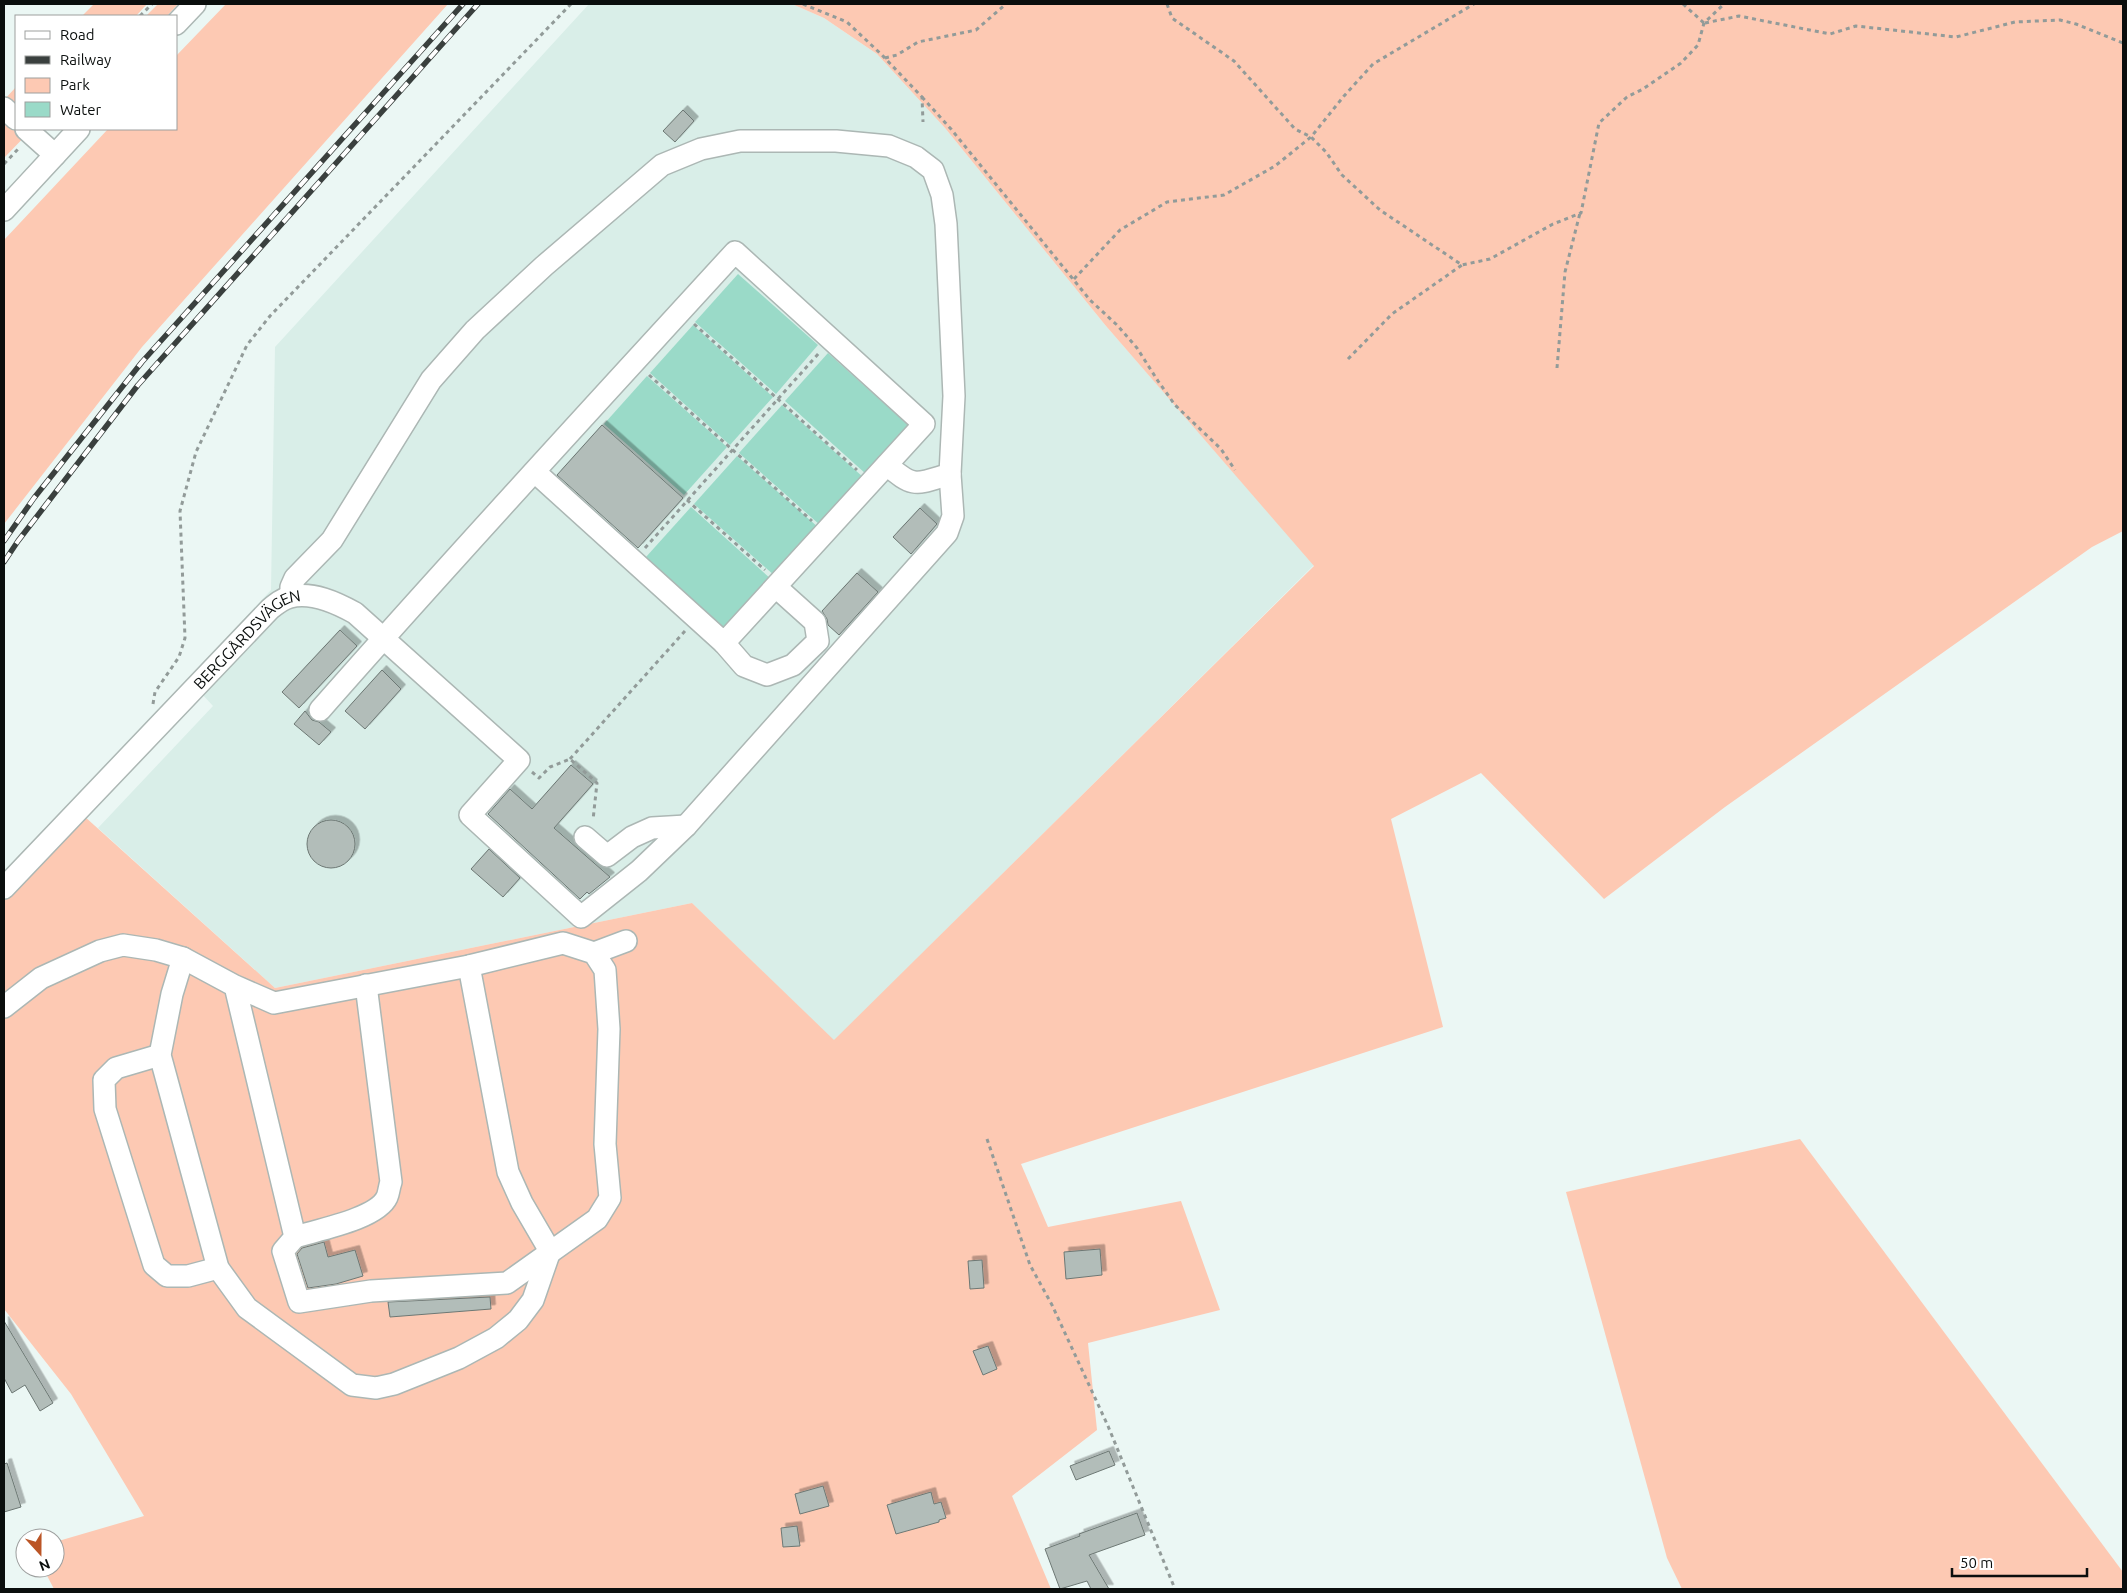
<svg xmlns="http://www.w3.org/2000/svg" width="2127" height="1593" font-family="Ubuntu,sans-serif">
	<style>
		.built { fill: #d9eee8 }
		.green { fill: #fdc9b3 }
		.water { fill: #9adac8 }
		.building { fill: #b2bdb9; stroke: #6d7874; filter: url(#shadow) }
		.lines { fill: none; stroke-linecap: round; stroke-linejoin: round }
		.minor-casing { stroke: #acb7b4; stroke-width: 24 }
		.path { stroke: #929b99; stroke-width: 3; stroke-dasharray: 4 4; stroke-linecap: butt }
		.minor { stroke: #fff; stroke-width: 21 }
		.rail-casing { stroke: #3a403e; stroke-width: 5.5 }
		.rail { stroke: #fff; stroke-width: 4; stroke-dasharray: 11; stroke-linecap: butt }
		.labels { text-anchor: middle; stroke-width: 4; stroke-linejoin: round; paint-order: stroke }
		.street-label { font-size: 16px; fill: #0a0e0d; stroke: #fff }
	</style>
	<defs>
		<filter id="shadow"><feDropShadow dx="4.5" dy="-4.5" stdDeviation="0" flood-color="#0004"/></filter>
	</defs>
	<rect width="100%" height="100%" fill="#ebf7f4"/>
	<polygon class="built" points="589,4 792,4 824,18 877,54 945,128 1106,326 1314,565 834,1041 692,903 275,988 98,828 213,706 188,679 271,590 275,347"/>
	<g class="green">
		<polygon points="94,4 147,4 136,16 82,16"/>
		<polygon points="158,4 178,4 167,16 146,16"/>
		<polygon points="226,4 448,4 142,347 4,524 4,240 108,129 176,129 176,56"/>
		<polygon points="792,4 2123,4 2123,531 2092,547 1725,807 1604,899 1481,773 1391,819 1443,1027 1021,1164 1048,1227 1181,1201 1220,1310 1088,1343 1097,1430 1012,1496 1051,1589 54,1589 43,1568 55,1568 55,1542 144,1516 71,1394 4,1309 4,901 84,816 275,988 692,903 834,1040 1314,566 1106,326 945,128 877,54 824,18"/>
		<polygon points="16,87 16,129 32,129 4,158 4,100"/>
		<polygon points="1800,1139 2123,1572 2123,1589 1682,1589 1667,1558 1566,1192"/>
	</g>
	<g class="water">
		<polygon points="738,274 818,345 776,394 695,322"/>
		<polygon points="693,325 773,397 730,445 650,373"/>
		<polygon points="828,353 909,426 866,474 785,401"/>
		<polygon points="647,376 727,447 684,495 604,424"/>
		<polygon points="782,405 863,477 820,525 739,453"/>
		<polygon points="737,456 819,528 775,576 694,504"/>
		<polygon points="691,507 772,580 727,631 646,557"/>
	</g>
	<g class="building">
		<polygon points="683,110 694,121 675,142 663,131"/>
		<polygon points="602,425 683,498 638,548 557,475"/>
		<polygon points="920,508 937,524 911,554 893,537"/>
		<polygon points="857,573 878,592 839,635 828,625 827,619 822,611"/>
		<polygon points="340,630 357,646 299,708 282,692"/>
		<polygon points="382,670 401,689 365,729 345,711"/>
		<polygon points="305,711 312,720 319,722 331,732 319,745 294,724"/>
		<polygon points="571,765 593,784 554,828 610,877 589,894 587,892 580,899 488,814 510,789 532,809"/>
		<circle cx="331" cy="844" r="24"/>
		<polygon points="489,849 520,878 503,897 471,869"/>
		<polygon points="324,1242 328,1257 355,1250 363,1276 336,1284 308,1288 297,1254 302,1248"/>
		<polygon points="1100,1249 1102,1275 1066,1279 1064,1252"/>
		<polygon points="982,1260 984,1288 970,1289 968,1261"/>
		<polygon points="490,1297 491,1309 390,1317 388,1302"/>
		<polygon points="4,1321 53,1403 40,1411 25,1385 12,1393 4,1378"/>
		<polygon points="988,1346 997,1369 983,1375 973,1351"/>
		<polygon points="1109,1451 1115,1465 1076,1480 1070,1466"/>
		<polygon points="7,1463 21,1507 4,1512 4,1464"/>
		<polygon points="823,1486 829,1506 800,1514 795,1494"/>
		<polygon points="931,1492 934,1504 941,1502 946,1518 939,1520 939,1522 896,1534 887,1505"/>
		<polygon points="1137,1513 1145,1535 1089,1555 1109,1589 1091,1589 1087,1581 1060,1589 1045,1549 1080,1536 1079,1534"/>
		<polygon points="797,1526 800,1546 783,1547 781,1528"/>
	</g>
	<g class="lines">
		<g class="minor-casing">
			<g id="minor">
				<polyline points="176,24 195,4"/>
				<polyline points="4,108 16,119"/>
				<polyline points="26,129 55,155"/>
				<polyline points="4,210 79,129"/>
				<path d="M291,596V587L295,578L332,540L431,380L475,330L544,266L662,165L701,149L740,141H836L889,146L916,157L933,170L942,195L946,224L954,396L950,474C916,484 915,489 887,465"/>
				<polyline points="724,643 744,666 767,675 793,665 818,641 815,622 776,587"/>
				<path d="M320,710C456,555 596,404 735,252L924,424L724,643L535,472"/>
				<polyline points="585,837 607,856 632,837 652,828 686,826"/>
				<path id="s1" d="M4,888L270,609C276,604 282,599 290,597C312,591 337,603 355,613L519,760L470,815L581,917L639,871L686,826L947,533L953,516L950,474"/>
				<polyline points="594,953 626,941"/>
				<polyline points="183,958 172,994 160,1055 218,1268 247,1308 352,1385 376,1388 394,1384 459,1358 496,1338 518,1320 533,1300 550,1251 522,1203 508,1172 469,966"/>
				<polyline points="4,1007 41,978 100,951 123,945 156,950 183,958 235,986 274,1003 469,966 563,943 594,953 605,970 609,1029 605,1144 610,1198 597,1219 507,1283 371,1291 299,1302 283,1251 295,1237 235,986"/>
				<polyline points="160,1055 116,1068 104,1080 105,1109 154,1265 167,1276 188,1276 218,1268"/>
				<path d="M295,1237C317,1230 377,1219 387,1197C389,1193 389,1187 391,1182L366,985"/>
			</g>
		</g>
		<g class="path">
			<polyline points="803,4 847,22 882,55 922,97 923,122"/>
			<polyline points="1167,4 1172,18 1234,61 1295,129 1311,137 1326,152 1342,175 1380,210 1462,265 1490,259 1553,224 1581,213 1599,123 1627,97 1643,89 1681,63 1698,45 1704,23 1724,4"/>
			<polyline points="1683,4 1704,23"/>
			<polyline points="140,16 152,4"/>
			<polyline points="1705,23 1739,16 1830,34 1856,26 1956,37 2015,22 2060,20 2076,24 2123,43"/>
			<polyline points="885,58 897,55 918,42 976,30 1006,4"/>
			<polyline points="922,97 951,129 1090,300 1117,325 1137,348 1158,381 1175,405 1221,449 1235,470"/>
			<polyline points="4,164 19,148"/>
			<polyline points="1074,279 1120,230 1167,202 1224,195 1275,166 1311,137 1344,96 1373,64 1474,4"/>
			<polyline points="694,324 857,470"/>
			<polyline points="1348,359 1392,314 1462,265"/>
			<polyline points="1557,368 1565,272 1580,213"/>
			<polyline points="649,375 812,521"/>
			<polyline points="687,500 765,570"/>
			<polyline points="645,548 819,353"/>
			<polyline points="153,704 155,692 179,657 185,638 180,511 196,452 247,345 270,316 571,4"/>
			<polyline points="570,759 685,631"/>
			<polyline points="532,772 539,778 550,767 570,759 597,783 593,820"/>
			<polyline points="987,1139 1030,1265 1052,1305 1108,1426 1175,1589"/>
		</g>
		<use href="#minor" class="minor"/>
		<g class="rail-casing">
			<g id="rail">
				<polyline points="4,541 34,498 142,362 463,4"/>
				<polyline points="4,562 18,541 138,385 478,4"/>
			</g>
		</g>
		<use href="#rail" class="rail"/>
	</g>
	<g class="labels">
		<g class="street-label">
			<text dy="6" stroke="none"><textPath href="#s1" startOffset="349">BERGGÅRDSVÄGEN</textPath></text>
		</g>
	</g>
	<rect width="2127" height="1593" fill="none" stroke="#0a0e0d" stroke-width="10"/>
	<rect x="15" y="15" width="162" height="115" fill="#ffffff" stroke="#9d9f9e"/>
	<rect x="25" y="31" width="25" height="8" fill="#ffffff" stroke="#9d9f9e"/>
	<text x="60" y="40" font-size="15" fill="#0a0e0d">Road</text>
	<rect x="25" y="56" width="25" height="8" fill="#3a403e" stroke="#9d9f9e"/>
	<text x="60" y="65" font-size="15" fill="#0a0e0d">Railway</text>
	<rect x="25" y="78" width="25" height="15" fill="#fdc9b3" stroke="#9d9f9e"/>
	<text x="60" y="90" font-size="15" fill="#0a0e0d">Park</text>
	<rect x="25" y="102" width="25" height="15" fill="#9adac8" stroke="#9d9f9e"/>
	<text x="60" y="115" font-size="15" fill="#0a0e0d">Water</text>
	<g transform="translate(40 1553) rotate(159)"><circle r="24" fill="#ffffff" stroke="#9d9f9e"/>
	<path d="M0-4L9 19L0 12L-9 19Z" fill="#bb5526"/>
	<text y="-8" font-size="14" font-weight="bold" text-anchor="middle" fill="#0a0e0d">N</text>
	</g>
	<path d="M1952 1568v8h135v-8" fill="none" stroke="#0a0e0d" stroke-width="2.5"/>
	<text x="1960" y="1568" font-size="15" fill="#0a0e0d" stroke="#ffffff" stroke-width="4" paint-order="stroke">50 m</text>
</svg>
